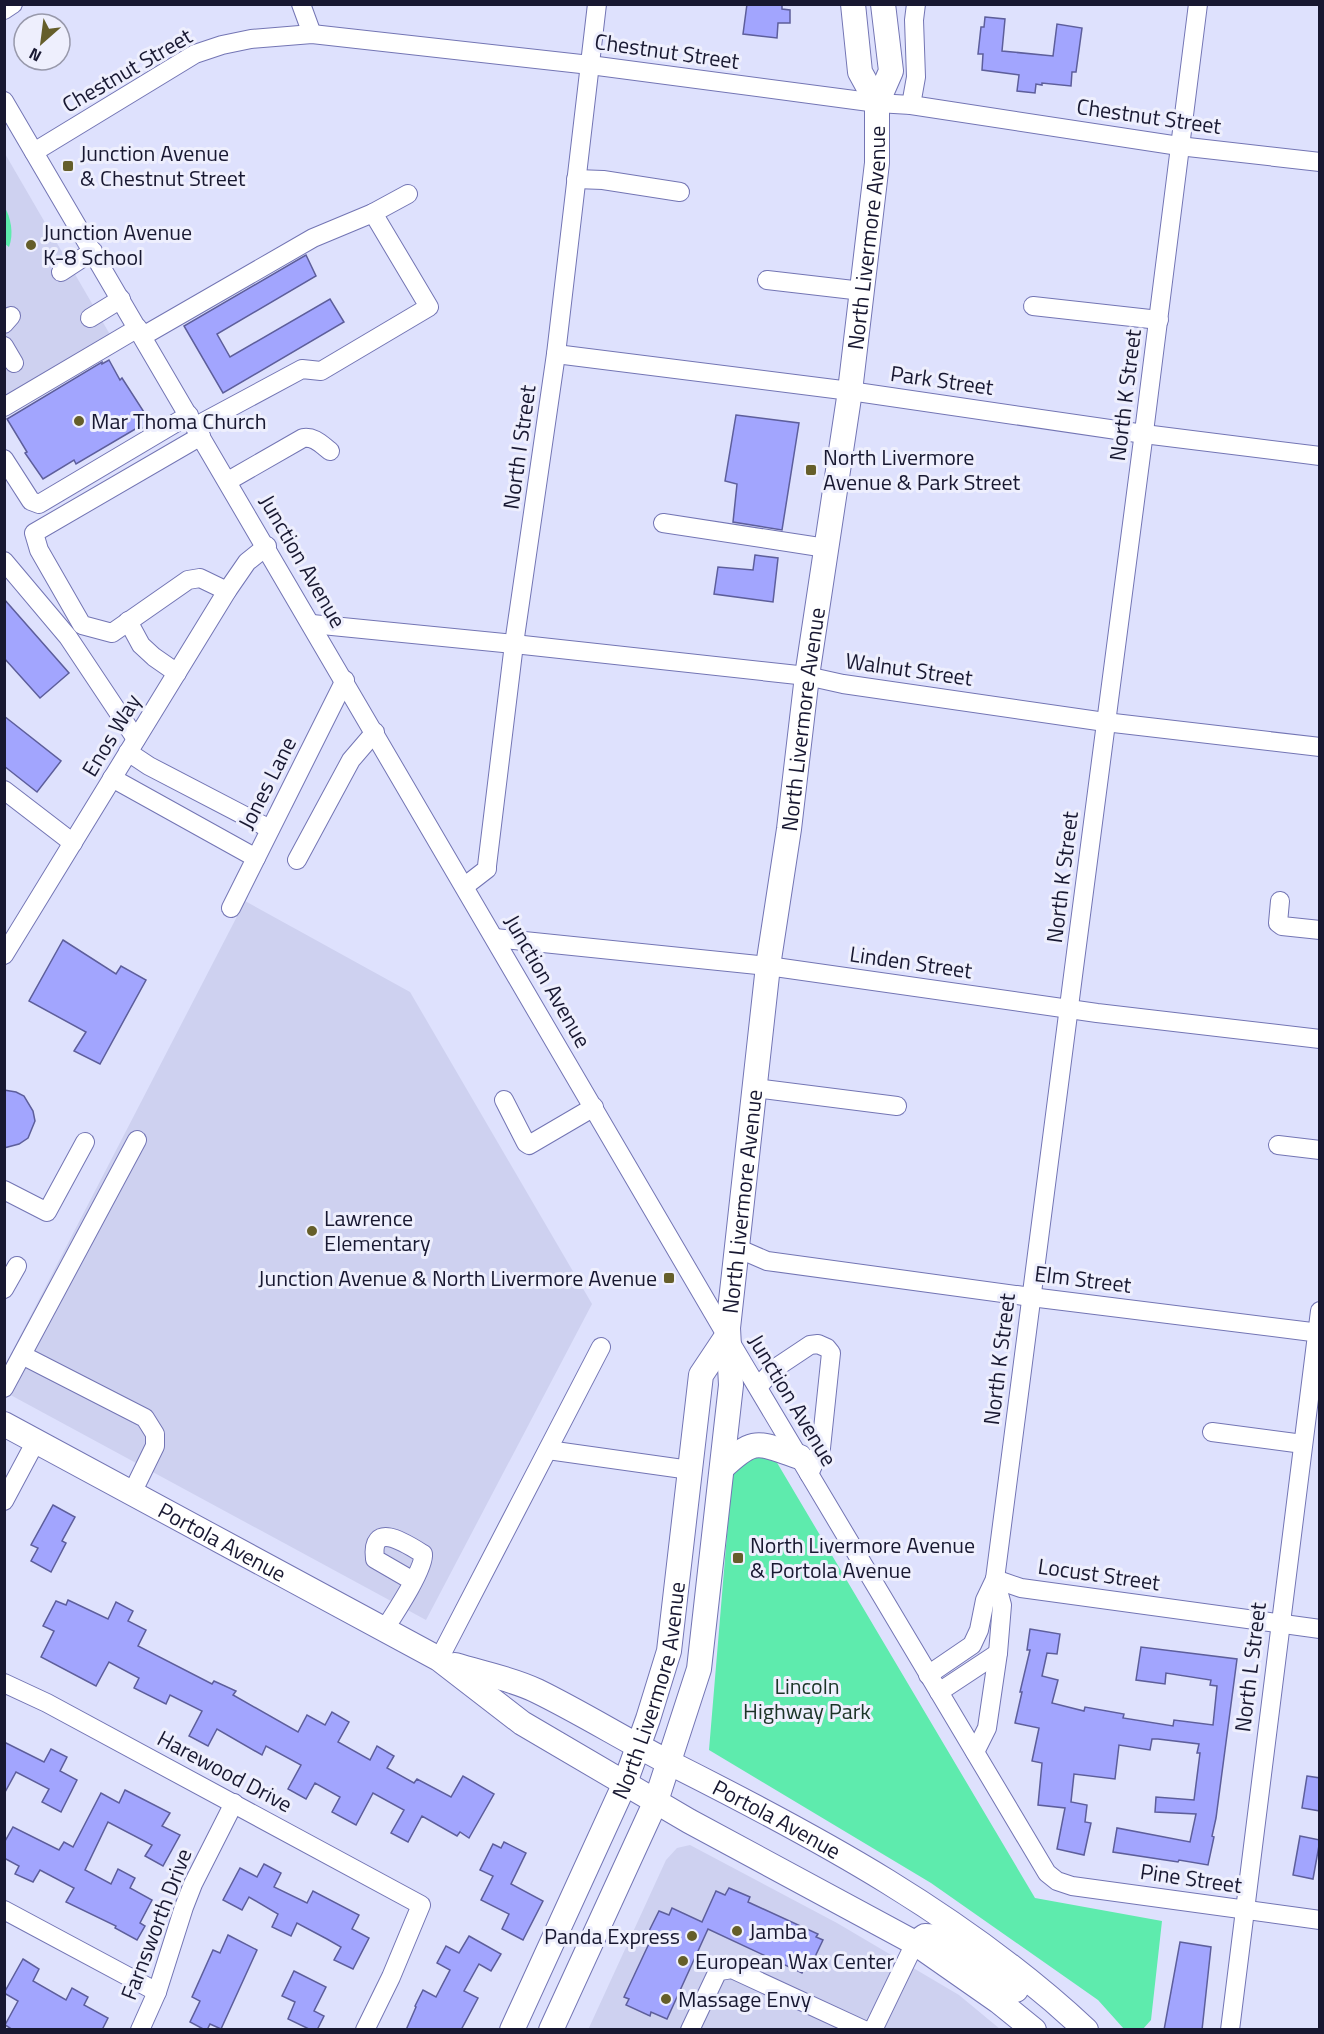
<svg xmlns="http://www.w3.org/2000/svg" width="1324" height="2034" font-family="'Titillium Web',sans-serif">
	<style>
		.built { fill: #ced1f0 }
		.green { fill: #5eebad }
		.building { fill: #a2a5fe; stroke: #5d5e9b; stroke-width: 1.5 }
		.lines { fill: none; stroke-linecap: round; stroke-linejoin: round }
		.minor-casing { stroke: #7375b4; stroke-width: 20 }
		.major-casing { stroke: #7375b4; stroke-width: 26 }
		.minor { stroke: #fff; stroke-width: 18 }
		.major { stroke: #fff; stroke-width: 24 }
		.poi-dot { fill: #655e2a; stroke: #eeeffd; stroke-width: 2 }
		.labels { text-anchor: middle; stroke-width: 6; stroke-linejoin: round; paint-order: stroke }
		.street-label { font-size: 22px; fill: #181831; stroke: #eeeffd }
		.poi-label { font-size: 22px; fill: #181831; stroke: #eeeffd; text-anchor: start }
		.park-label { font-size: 22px; fill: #1b3427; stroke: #eeeffd }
	</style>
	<rect width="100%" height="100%" fill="#dee1fd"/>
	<g class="built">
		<polygon points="4,152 112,338 4,400"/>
		<polygon points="245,901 410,992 592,1304 426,1620 5,1392 4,1367"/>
		<polygon points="690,1845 837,1923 959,1995 1000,2029 588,2030 666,1860 677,1848"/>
	</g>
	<g class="green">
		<path d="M4,206C11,217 14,234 9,247L5,244Z"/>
		<polygon points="763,1439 1035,1898 1162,1921 1151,2020 1143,2029 1124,2029 1098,2000 931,1883 709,1750 734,1451"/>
	</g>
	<g class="building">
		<polygon points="747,4 782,4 782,9 790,10 790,23 778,23 777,38 743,34"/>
		<polygon points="985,17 1005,19 1002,51 1053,56 1057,24 1082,28 1076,72 1072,72 1071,86 1042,83 1042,85 1036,84 1035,93 1017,91 1019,75 982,70 983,54 978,54 981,27 984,27"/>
		<polygon points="306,255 316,276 217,334 230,357 330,299 344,322 223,393 184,326"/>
		<polygon points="109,360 120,380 122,378 151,423 139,430 137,428 76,464 74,460 43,479 25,453 27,452 7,419 102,362 102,364"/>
		<polygon points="736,415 799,423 782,530 733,522 737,484 725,481"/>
		<polygon points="755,555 778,558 773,602 714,594 718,567 753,570"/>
		<polygon points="4,599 69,673 40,698 4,658"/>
		<polygon points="4,716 61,761 37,792 4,766"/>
		<polygon points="63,940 116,974 121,966 146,980 100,1064 74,1051 86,1032 29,1001"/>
		<polygon points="4,1090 16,1092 24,1096 33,1111 35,1121 28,1138 19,1144 4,1148"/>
		<polygon points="53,1505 75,1517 62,1541 66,1543 51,1572 31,1561 38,1548 31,1545"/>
		<polygon points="68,1600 108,1619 116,1602 133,1611 128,1621 146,1630 138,1646 212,1684 214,1681 236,1691 233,1695 298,1732 307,1715 325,1725 332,1712 349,1722 338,1742 370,1760 377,1746 394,1756 387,1768 414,1783 417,1779 451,1797 463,1776 494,1794 469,1838 460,1832 457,1836 422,1816 408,1842 391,1833 404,1810 373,1793 356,1825 332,1812 340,1797 315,1783 306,1799 288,1789 301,1765 266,1746 262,1755 217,1729 208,1746 189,1736 202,1711 170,1695 166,1704 134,1688 139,1678 109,1662 96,1686 41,1657 54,1631 43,1626 56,1601 66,1605"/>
		<polygon points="1030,1629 1060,1634 1057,1654 1047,1653 1042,1676 1058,1680 1052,1703 1084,1711 1085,1707 1124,1714 1123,1718 1173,1726 1174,1720 1213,1725 1217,1686 1210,1685 1211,1680 1166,1673 1165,1684 1136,1680 1141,1647 1237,1659 1216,1818 1212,1836 1214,1837 1208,1865 1179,1860 1178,1862 1113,1852 1117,1828 1190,1842 1196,1814 1155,1812 1156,1797 1194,1800 1200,1753 1197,1753 1199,1744 1158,1739 1152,1739 1150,1750 1119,1745 1115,1779 1074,1774 1071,1802 1087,1805 1085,1822 1091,1823 1084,1855 1057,1849 1065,1808 1038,1805 1042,1763 1032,1761 1039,1728 1015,1723 1022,1692 1020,1692 1030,1650 1027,1650"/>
		<polygon points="4,1742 44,1762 51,1749 67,1757 60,1771 77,1780 61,1812 42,1802 49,1789 16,1772 4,1794"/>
		<polygon points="1307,1776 1320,1778 1320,1811 1302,1808"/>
		<polygon points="125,1790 170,1813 162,1826 180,1835 163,1866 145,1856 152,1845 108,1822 85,1870 111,1884 118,1869 135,1878 130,1888 152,1900 140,1923 145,1926 137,1940 115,1928 116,1926 66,1902 74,1888 40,1870 33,1882 15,1874 19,1866 4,1858 4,1843 13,1827 59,1850 64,1842 73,1847 101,1793 119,1803"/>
		<polygon points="1300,1836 1320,1840 1313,1879 1293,1875"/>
		<polygon points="504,1842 526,1853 511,1884 543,1901 523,1940 502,1929 509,1914 481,1900 493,1876 480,1870 493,1844 501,1848"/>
		<polygon points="264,1864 281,1873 274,1887 307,1903 313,1891 359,1915 352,1929 369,1938 353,1969 334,1960 341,1947 327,1939 297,1923 291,1936 272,1927 278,1914 249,1897 242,1910 223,1900 240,1868 257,1877"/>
		<polygon points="729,1888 750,1897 748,1902 818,1934 816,1937 823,1940 812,1963 807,1961 802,1973 708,1929 667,2019 651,2012 650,2016 626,2005 629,1999 624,1997 653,1935 648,1933 659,1911 669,1915 672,1908 702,1922 716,1891 725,1895"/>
		<polygon points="228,1935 257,1950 221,2029 210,2024 207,2030 205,2030 190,2022 200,2001 192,1997 213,1950 220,1953"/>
		<polygon points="469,1936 501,1954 491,1971 479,1964 464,1991 478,1998 461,2030 406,2030 416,2007 415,2006 423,1990 436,1997 450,1970 437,1963 446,1946 459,1953"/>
		<polygon points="1180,1942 1211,1947 1202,2030 1164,2030"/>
		<polygon points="23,1959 39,1969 33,1981 66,2000 72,1988 88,1997 84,2005 108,2018 102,2030 13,2030 5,2025 18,2001 4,1993"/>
		<polygon points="294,1971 326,1987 314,2011 324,2016 317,2030 311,2030 288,2019 295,2002 282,1996"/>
	</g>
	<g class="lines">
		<g class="minor-casing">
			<g id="minor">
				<polyline points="301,4 312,34"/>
				<polyline points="4,10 13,4"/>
				<polyline points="4,101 722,1328 1047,1873 1057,1881 1072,1886 1320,1920"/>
				<polyline points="911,105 916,77 914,20 916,4"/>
				<polyline points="34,152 195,54 222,45 251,39 312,34 590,65 877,103 911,105 1179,146 1320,162"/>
				<polyline points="576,179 603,180 680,192"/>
				<polyline points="61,272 93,251"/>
				<polyline points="767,280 862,291"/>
				<polyline points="1033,306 1159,320"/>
				<polyline points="90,318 121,299"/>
				<polyline points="4,324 11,316"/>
				<polyline points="143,336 313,238 373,213 408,194"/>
				<polyline points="4,346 14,363"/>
				<polyline points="556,354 850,391 1144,434 1320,456"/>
				<polyline points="4,407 138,328"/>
				<polyline points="196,426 302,369 321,371 429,307 373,213"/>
				<polyline points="201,436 34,533 39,550 82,625 112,633 188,580 200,578 227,591"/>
				<polyline points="4,459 31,501 39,504 189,415"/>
				<path d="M228,481L303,438C314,436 322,445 330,451"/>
				<polyline points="663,523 826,548"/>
				<polyline points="4,561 68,637 136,739"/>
				<polyline points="128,621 141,645 154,657 177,673"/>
				<polyline points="312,624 514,644 807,676 843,684 1105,722 1320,747"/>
				<polyline points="128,752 149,766 270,829"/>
				<polyline points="112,778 256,858"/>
				<polyline points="4,790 73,843"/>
				<polyline points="297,860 351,760 375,732"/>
				<polyline points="465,886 487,869 487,866 514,644 556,354 597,4"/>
				<polyline points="1280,901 1278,923 1282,926 1320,930"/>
				<polyline points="231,908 345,680"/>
				<polyline points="495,938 768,966 1097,1013 1320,1039"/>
				<polyline points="4,955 227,591 247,562 267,546"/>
				<polyline points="755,1088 897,1106"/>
				<polyline points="504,1100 526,1143 529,1145 594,1107"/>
				<polyline points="1278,1145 1320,1150"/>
				<polyline points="4,1190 47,1212 85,1142"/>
				<polyline points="737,1248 767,1261 1031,1297 1320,1333"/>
				<polyline points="4,1289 17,1266"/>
				<polyline points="22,1355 145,1418 155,1434 155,1446 132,1493"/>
				<polyline points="758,1387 774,1369 810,1345 818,1344 827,1348 831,1353 821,1448 809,1474"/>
				<polyline points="4,1388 137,1140"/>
				<polyline points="1212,1432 1303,1444"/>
				<polyline points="548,1450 690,1470"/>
				<polyline points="4,1501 36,1441"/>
				<polyline points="995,1579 1021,1588 1320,1629"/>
				<path d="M384,1630C393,1616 425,1568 423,1554C407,1544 370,1519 375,1559L413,1581"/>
				<polyline points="439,1659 601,1347"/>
				<polyline points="928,1675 972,1645 979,1630 985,1600 995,1579"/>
				<polyline points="4,1683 47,1703 421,1905 391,1977 365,2030"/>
				<polyline points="939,1692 998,1653"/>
				<path d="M975,1752L987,1728L998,1653L1002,1605L995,1579C1044,1197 1094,814 1144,432C1163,290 1179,147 1198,4"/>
				<polyline points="4,1910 157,1992"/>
				<polyline points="140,2030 157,1992 184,1907 193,1884 234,1803"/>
				<polyline points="690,2030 716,1975 720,1971 732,1969 864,2030"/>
				<polyline points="873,2030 915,1943"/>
				<polyline points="1230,2030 1320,1311"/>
			</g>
		</g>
		<g class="major-casing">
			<g id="major">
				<polyline points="853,4 860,72 877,103"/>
				<path id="s1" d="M4,1424L439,1659L522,1723L689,1821L915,1943L998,2001L1034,2030"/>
				<path d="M722,1468C756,1436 757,1443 800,1457"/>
				<path id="s2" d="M455,1665C481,1673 513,1679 537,1691C582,1713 625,1740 670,1763C817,1837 964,1916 1086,2030"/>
				<polyline points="915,1943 925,1936 939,1937 1016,1990"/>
				<path id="s3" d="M512,2030L625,1783L648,1719L669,1651L701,1375L727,1336"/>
				<path id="s4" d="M551,2030L656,1801L699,1669L731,1385L728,1328L768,966L789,829L807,676L850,391L877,163V103L891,71L883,4"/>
			</g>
		</g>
		<use href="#minor" class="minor"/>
		<use href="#major" class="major"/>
	</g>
	<g class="poi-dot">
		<rect x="62" y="160" width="12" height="12" rx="3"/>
		<circle cx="31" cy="245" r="6"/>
		<circle cx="79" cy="421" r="6"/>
		<rect x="805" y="464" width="12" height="12" rx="3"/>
		<circle cx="312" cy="1231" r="6"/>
		<rect x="663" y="1272" width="12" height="12" rx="3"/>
		<rect x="732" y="1552" width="12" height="12" rx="3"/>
		<circle cx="737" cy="1931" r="6"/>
		<circle cx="692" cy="1936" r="6"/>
		<circle cx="683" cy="1961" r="6"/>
		<circle cx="666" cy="1999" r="6"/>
	</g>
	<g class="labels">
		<g class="street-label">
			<text transform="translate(667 51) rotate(8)" y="8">Chestnut Street</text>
			<text transform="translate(127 70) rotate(-30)" y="8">Chestnut Street</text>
			<text transform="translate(1149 116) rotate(8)" y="8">Chestnut Street</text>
			<text dy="8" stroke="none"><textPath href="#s4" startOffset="1833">North Livermore Avenue</textPath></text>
			<text transform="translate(942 380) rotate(8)" y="8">Park Street</text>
			<text transform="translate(1125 395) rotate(-83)" y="8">North K Street</text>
			<text transform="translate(519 447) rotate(-82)" y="8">North I Street</text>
			<text transform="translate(303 561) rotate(60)" y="8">Junction Avenue</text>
			<text transform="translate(909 669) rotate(8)" y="8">Walnut Street</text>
			<text dy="8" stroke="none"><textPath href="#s4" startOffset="1347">North Livermore Avenue</textPath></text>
			<text transform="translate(111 735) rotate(-59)" y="8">Enos Way</text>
			<text transform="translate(267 783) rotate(-63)" y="8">Jones Lane</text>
			<text transform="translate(1062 877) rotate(-83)" y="8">North K Street</text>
			<text transform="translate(911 962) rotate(8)" y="8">Linden Street</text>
			<text transform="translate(548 981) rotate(60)" y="8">Junction Avenue</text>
			<text dy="8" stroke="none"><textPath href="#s4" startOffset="861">North Livermore Avenue</textPath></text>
			<text transform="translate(1083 1279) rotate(7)" y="8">Elm Street</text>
			<text transform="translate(999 1359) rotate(-83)" y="8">North K Street</text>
			<text transform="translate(793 1400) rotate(59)" y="8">Junction Avenue</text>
			<text dy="8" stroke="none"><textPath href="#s1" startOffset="248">Portola Avenue</textPath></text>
			<text transform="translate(1099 1574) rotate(8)" y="8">Locust Street</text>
			<text transform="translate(1250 1667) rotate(-83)" y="8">North L Street</text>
			<text dy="8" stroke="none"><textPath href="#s3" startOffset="368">North Livermore Avenue</textPath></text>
			<text transform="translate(225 1771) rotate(28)" y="8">Harewood Drive</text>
			<text dy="8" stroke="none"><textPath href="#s2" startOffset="358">Portola Avenue</textPath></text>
			<text transform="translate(1191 1878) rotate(8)" y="8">Pine Street</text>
			<text transform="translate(156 1924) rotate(-69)" y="8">Farnsworth Drive</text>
		</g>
		<g class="poi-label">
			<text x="80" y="161">Junction Avenue<tspan x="80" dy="25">&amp; Chestnut Street</tspan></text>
			<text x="43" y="240">Junction Avenue<tspan x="43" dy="25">K-8 School</tspan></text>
			<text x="91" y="429">Mar Thoma Church</text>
			<text x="823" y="465">North Livermore<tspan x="823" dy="25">Avenue &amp; Park Street</tspan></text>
			<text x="324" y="1226">Lawrence<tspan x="324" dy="25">Elementary</tspan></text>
			<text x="657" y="1286" text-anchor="end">Junction Avenue &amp; North Livermore Avenue</text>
			<text x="750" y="1553">North Livermore Avenue<tspan x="750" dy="25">&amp; Portola Avenue</tspan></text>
			<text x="749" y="1939">Jamba</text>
			<text x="680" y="1944" text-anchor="end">Panda Express</text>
			<text x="695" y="1969">European Wax Center</text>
			<text x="678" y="2007">Massage Envy</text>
		</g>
		<g class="park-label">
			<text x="807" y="1694">Lincoln<tspan x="807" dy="25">Highway Park</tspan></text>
		</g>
	</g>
	<rect width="1324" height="2034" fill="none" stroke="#181831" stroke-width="12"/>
	<g transform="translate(42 42) rotate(208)"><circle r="28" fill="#eeeffd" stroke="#9899ab" stroke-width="1.5"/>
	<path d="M0-4.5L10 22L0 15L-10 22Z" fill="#655e2a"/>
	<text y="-9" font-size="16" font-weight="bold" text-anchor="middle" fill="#181831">N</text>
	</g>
</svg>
